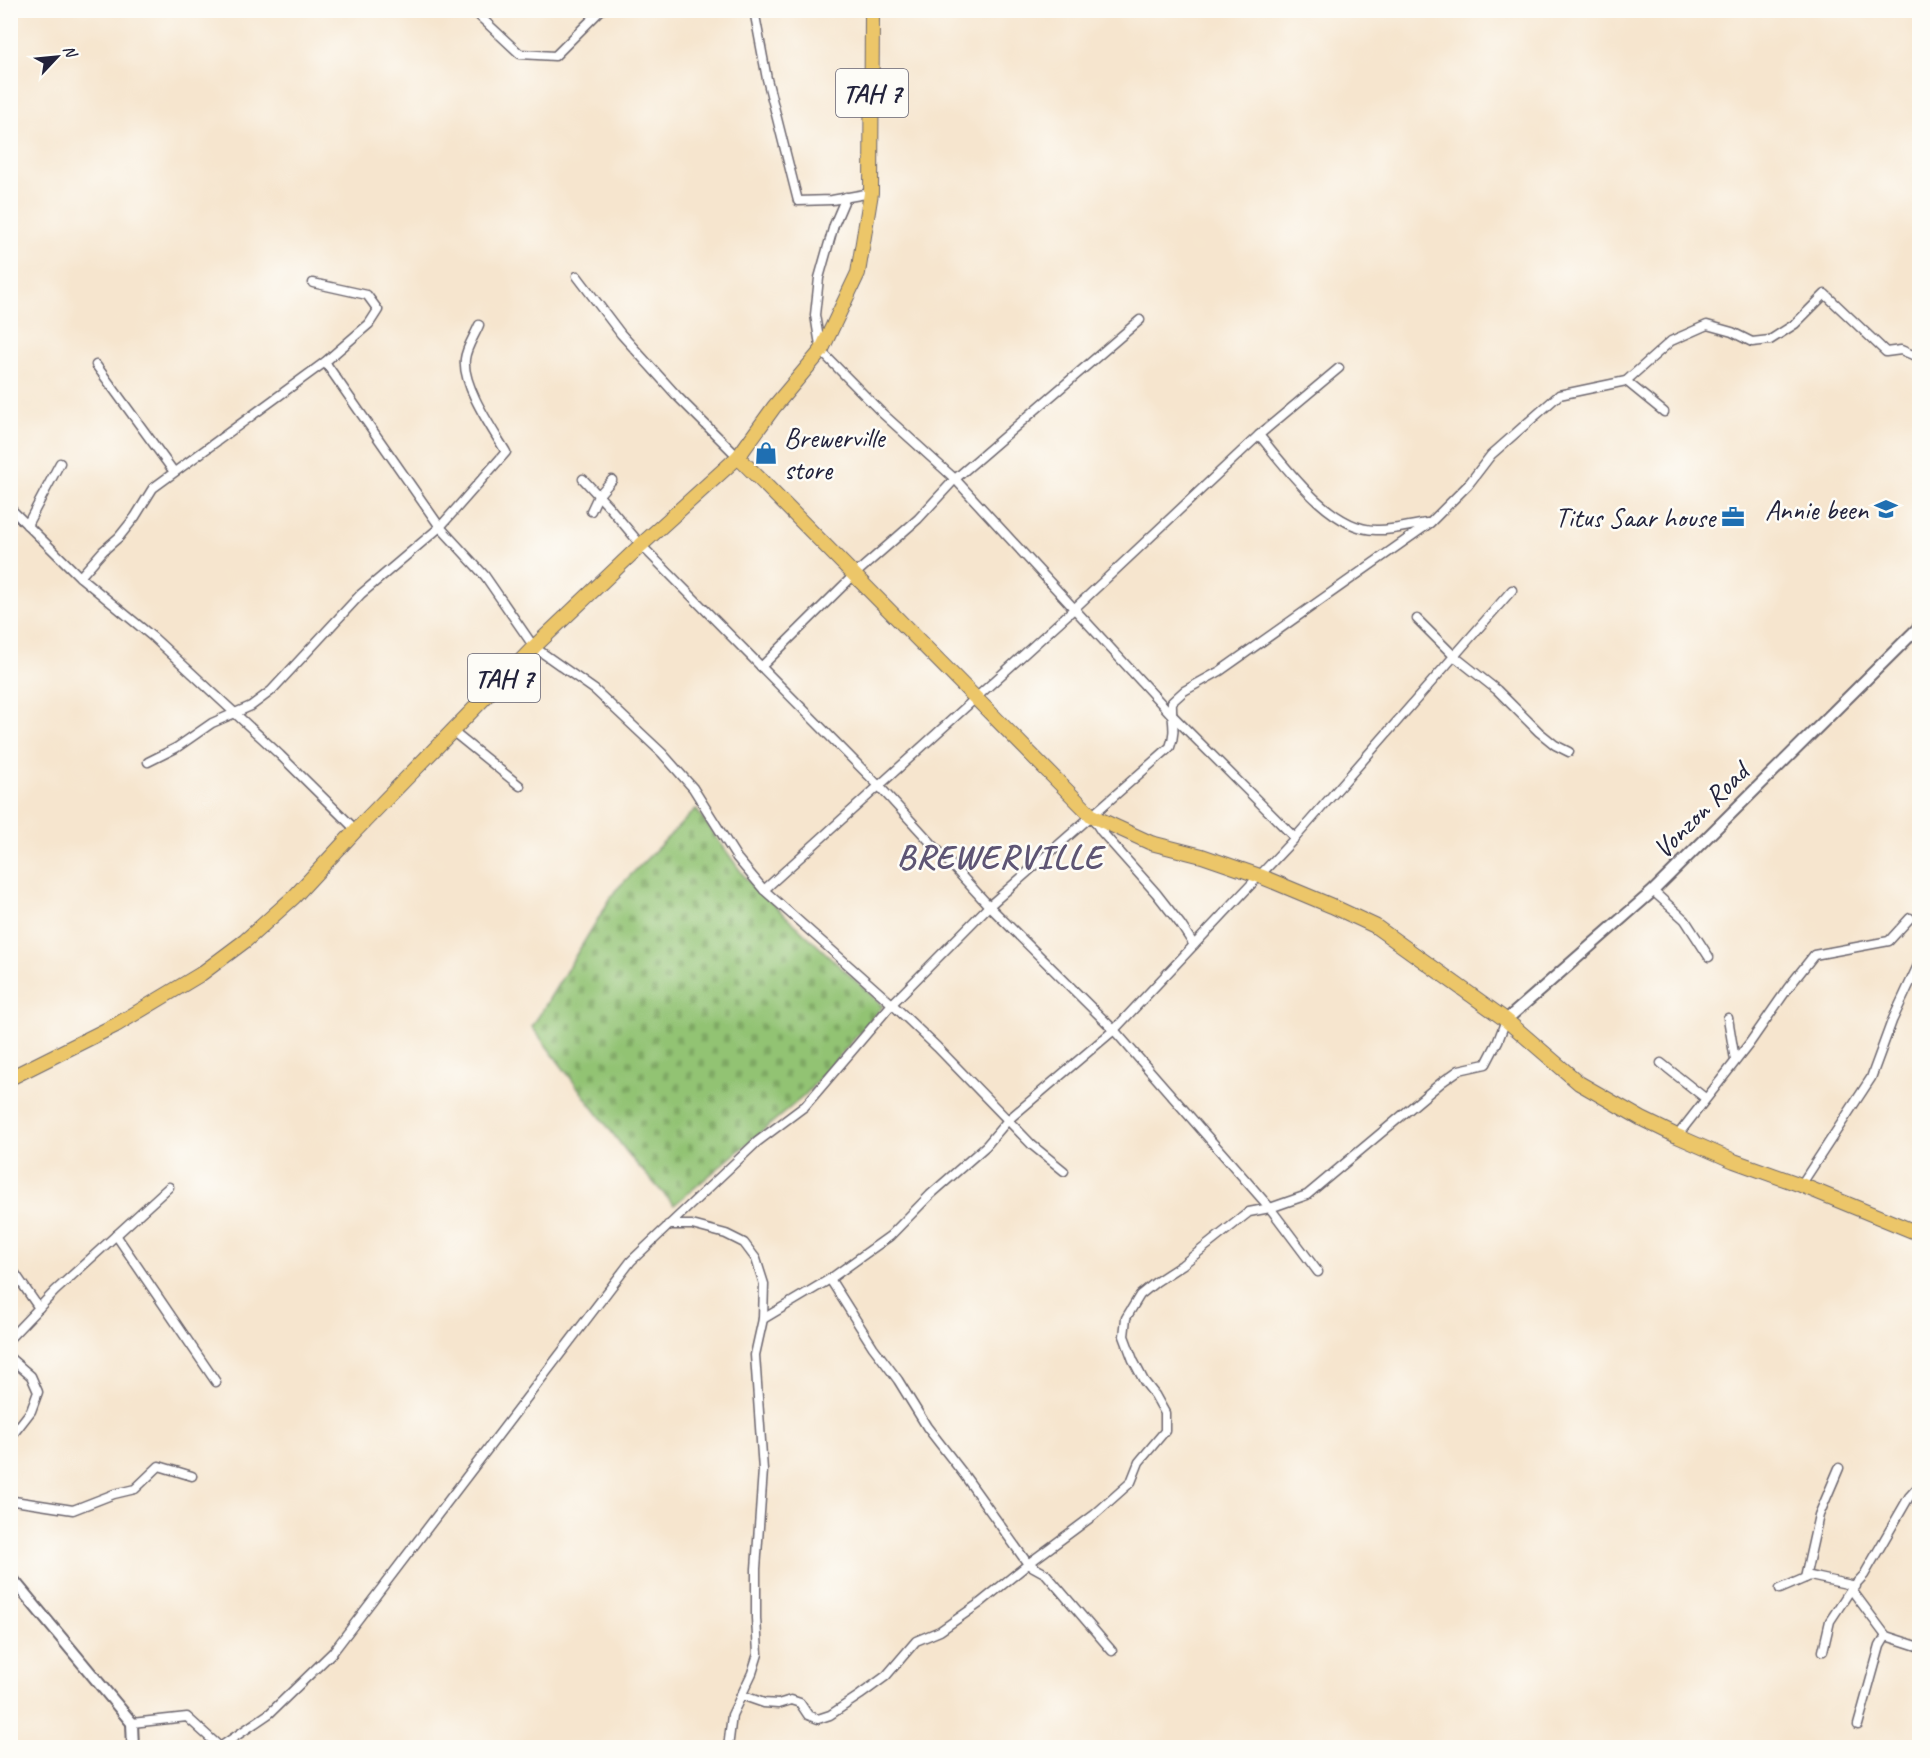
<svg xmlns="http://www.w3.org/2000/svg" width="1930" height="1758" font-family="Caveat,sans-serif">
	<style>
		.cemetery { fill: url(#cemetery-stones); stroke: #5a7257; stroke-width: 1.5 }
		.lines { fill: none; stroke-linecap: round; stroke-linejoin: round }
		.minor-casing { stroke: #6c666e; stroke-width: 11 }
		.tertiary-casing { stroke: #6c666e; stroke-width: 14 }
		.primary-casing { stroke: #6c666e; stroke-width: 16 }
		.trunk-casing { stroke: #6c666e; stroke-width: 16 }
		.minor { stroke: #fff; stroke-width: 8 }
		.tertiary { stroke: #fff; stroke-width: 10 }
		.primary { stroke: #ecc669; stroke-width: 14 }
		.trunk { stroke: #ecc669; stroke-width: 14 }
		.labels { text-anchor: middle; stroke-width: 5; stroke-linejoin: round; paint-order: stroke }
		.shield { fill: #fdfcf7; stroke: #646373; stroke-width: 1.5 }
		.shield-label { font-size: 27px; font-weight: bold; fill: #22223b }
		.poi-label { font-size: 28px; fill: #22223b; stroke: #fdfcf7; text-anchor: end }
		.street-label { font-size: 28px; fill: #22223b; stroke: #fdfcf7 }
		.district-label { font-size: 34px; font-weight: bold; letter-spacing: 1.5px; fill: #5e5574; stroke: #fdfcf7 }
	</style>
	<defs>
		<pattern id="cemetery-stones" width="16" height="16" patternUnits="userSpaceOnUse" patternTransform="scale(1.5)"><rect width="16" height="16" fill="#92c373"/><path d="M2 7V4a2 2 0 0 1 4 0v3zM10 15v-3a2 2 0 0 1 4 0v3z" fill="#7ea764"/></pattern>
	</defs>
	<rect width="100%" height="100%" fill="#fdfcf7"/>
	<filter id="ink" filterUnits="userSpaceOnUse"><feTurbulence type="fractalNoise" baseFrequency=".0167" numOctaves="2"/><feDisplacementMap in="SourceGraphic" scale="12" xChannelSelector="R" yChannelSelector="G"/><feConvolveMatrix kernelMatrix="1 2 1 2 8 2 1 2 1" color-interpolation-filters="sRGB"/></filter>
	<filter id="wash" filterUnits="userSpaceOnUse"><feTurbulence type="fractalNoise" baseFrequency=".008" numOctaves="4" result="noise"/><feDisplacementMap in="SourceGraphic" scale="24" xChannelSelector="R" yChannelSelector="G"/><feGaussianBlur stdDeviation="1.35" result="paint"/><feColorMatrix in="noise" values="0 0 0 0 0 0 0 0 0 0 0 0 0 0 0 0 0 1.4 0 .05"/><feComposite in="paint" operator="in"/></filter>
	<g filter="url(#wash)">
		<rect width="100%" height="100%" fill="#f6e5ce"/>
		<polygon class="cemetery" points="696,809 747,880 883,1006 805,1095 674,1205 632,1159 532,1027 615,891"/>
	</g>
	<g filter="url(#ink)">
		<g class="lines">
			<g class="minor-casing">
				<g id="minor">
					<polyline points="473,10 520,54 555,56 601,10"/>
					<polyline points="754,10 767,79 798,201 832,200 871,193"/>
					<polyline points="846,197 834,225 819,278 815,315 821,351 882,413 955,479 1171,714 1295,838 1194,945"/>
					<polyline points="577,276 621,334 678,397 738,457"/>
					<polyline points="325,362 440,527 485,576 534,647 595,690 662,753 693,788 737,858 764,890 892,1004 937,1047 1032,1145 1064,1171"/>
					<polyline points="96,365 174,472"/>
					<polyline points="1626,381 1664,412"/>
					<path d="M1259,435C1286,467 1330,530 1376,530C1392,531 1410,525 1427,523"/>
					<polyline points="583,479 610,508 641,545 879,786 989,906 1114,1030 1270,1208"/>
					<polyline points="10,508 80,577 154,638 280,755 356,830"/>
					<polyline points="591,511 598,496 612,480"/>
					<polyline points="27,525 60,463"/>
					<polyline points="80,577 103,551 119,537 135,517 153,488 325,362 369,324 378,310 367,295 313,283"/>
					<polyline points="1417,619 1454,656 1497,690 1539,732 1555,745 1569,752"/>
					<polyline points="761,667 854,575 918,519 955,479 1140,320"/>
					<polyline points="452,731 520,786"/>
					<path d="M148,762L176,748L212,723L251,706L271,691L361,594L440,527L506,452C493,430 462,386 465,359C466,348 475,335 479,325"/>
					<polyline points="1295,838 1512,590"/>
					<polyline points="764,890 1075,608 1259,435 1339,368"/>
					<polyline points="1653,891 1685,920 1709,957"/>
					<polyline points="1728,1018 1735,1060"/>
					<polyline points="1661,1063 1705,1098"/>
					<polyline points="1677,1136 1749,1044 1788,988 1814,955 1889,941 1910,918"/>
					<polyline points="1801,1185 1871,1078 1892,1021 1920,961"/>
					<polyline points="668,1225 692,1225 726,1234 744,1243 756,1259 764,1284 763,1319 755,1355 763,1470 756,1569 756,1618 758,1654 752,1673 732,1715 728,1748"/>
					<polyline points="116,1235 216,1382"/>
					<polyline points="10,1266 39,1308"/>
					<polyline points="1318,1272 1270,1208 1307,1195 1442,1082 1459,1070 1486,1064 1498,1041 1506,1020"/>
					<polyline points="830,1279 873,1347 898,1380 927,1427 962,1472 1028,1564 1046,1574 1112,1651"/>
					<polyline points="763,1319 830,1279 890,1236 930,1195 986,1146 1008,1120 1114,1030 1194,945 1181,925 1156,893 1101,831 1092,817"/>
					<polyline points="10,1338 55,1291 169,1187"/>
					<polyline points="10,1358 31,1376 38,1392 31,1411 10,1438"/>
					<polyline points="10,1499 14,1501 73,1510 114,1494 135,1489 159,1466 192,1476"/>
					<polyline points="1805,1578 1819,1515 1839,1468"/>
					<polyline points="1780,1589 1810,1576 1856,1586"/>
					<polyline points="1851,1589 1886,1636 1920,1647"/>
					<polyline points="1823,1651 1830,1621 1851,1589 1864,1575 1909,1497 1920,1485"/>
					<polyline points="741,1695 764,1703 778,1704 791,1700 800,1703 808,1715 818,1719 830,1715 860,1695 886,1676 916,1641 940,1631 980,1603 1032,1561 1094,1515 1131,1482 1139,1462 1165,1431 1165,1413 1155,1395 1144,1381 1133,1360 1124,1336 1126,1318 1140,1295 1156,1282 1182,1265 1249,1212 1270,1208"/>
					<path d="M132,1723L187,1717L220,1747L270,1713L333,1652L631,1261L757,1142L805,1106L892,1004L989,906L1170,747C1177,729 1171,720 1172,702L1184,691L1220,671L1430,523L1468,485L1491,455L1559,395L1626,381L1671,341L1707,325L1732,332L1752,342L1770,340L1795,324L1825,294L1886,352L1901,350L1920,358"/>
					<polyline points="1858,1725 1880,1646 1886,1636"/>
				</g>
			</g>
			<g class="tertiary-casing">
				<g id="tertiary">
					<polyline points="1506,1020 1653,891 1920,626"/>
					<polyline points="10,1576 132,1723 133,1748"/>
				</g>
			</g>
			<g class="primary-casing">
				<polyline id="primary" points="738,457 1092,816 1151,843 1202,856 1260,876 1332,906 1375,926 1506,1020 1579,1083 1642,1119 1677,1136 1734,1161 1801,1185 1920,1234"/>
			</g>
			<g class="trunk-casing">
				<polyline id="trunk" points="10,1078 116,1025 201,974 245,941 294,897 356,830 534,647 641,545 738,457 774,407 821,351 858,273 871,193 872,10"/>
			</g>
			<use href="#minor" class="minor"/>
			<use href="#tertiary" class="tertiary"/>
			<use href="#primary" class="primary"/>
			<use href="#trunk" class="trunk"/>
		</g>
	</g>
	<defs>
		<g id="shop-bare" transform="scale(1.8)"><path d="M-5-2.5h2.3a2.7 3.5 0 0 1 5.4 0H5L5.5 6h-11ZM-1.5-2.5h3a1.5 2.3 0 0 0-3 0Z" fill="#1f6fb2" stroke="#fdfcf7" stroke-width="2.5" paint-order="stroke"/></g>
		<g id="school-bare" transform="scale(1.8)"><path d="M0-5L7-2L0 1L-7-2ZM-4 1L0 2.5L4 1V4Q0 6-4 4Z" fill="#1f6fb2" stroke="#fdfcf7" stroke-width="2.5" paint-order="stroke"/></g>
		<g id="office-bare" transform="scale(1.8)"><path d="M-6-3h4V-5.5h4V-3h4V5H-6ZM-1-4.5V-3h2v-1.5ZM-6 0V1H6V0Z" fill="#1f6fb2" stroke="#fdfcf7" stroke-width="2.5" paint-order="stroke"/></g>
	</defs>
	<g fill-rule="evenodd">
		<use href="#shop-bare" x="766" y="453"/>
		<use href="#school-bare" x="1886" y="509"/>
		<use href="#office-bare" x="1733" y="517"/>
	</g>
	<g class="labels">
		<g class="shield">
			<rect x="836" y="69" width="72" height="48" rx="4.5"/>
			<rect x="468" y="654" width="72" height="48" rx="4.5"/>
		</g>
		<g class="shield-label">
			<text x="872" y="102">TAH 7</text>
			<text x="504" y="687">TAH 7</text>
		</g>
		<g class="poi-label">
			<text x="784" y="447" text-anchor="start">Brewerville<tspan x="784" dy="32">store</tspan></text>
			<text x="1868" y="519">Annie been</text>
			<text x="1715" y="527">Titus Saar house</text>
		</g>
		<g class="street-label">
			<text transform="translate(1700 810) rotate(-45)" y="10">Vonzon Road</text>
		</g>
		<g class="district-label">
			<text x="1000" y="868">BREWERVILLE</text>
		</g>
	</g>
	<rect width="1930" height="1758" fill="none" stroke="#fdfcf7" stroke-width="36"/>
	<g transform="translate(57 57) rotate(64)" stroke="#fdfcf7" stroke-width="4.5" paint-order="stroke">
	<path d="M0-4.5L10 22L0 15L-10 22Z" fill="#22223b"/>
	<text y="-9" font-size="16" font-weight="bold" text-anchor="middle" fill="#22223b">N</text>
	</g>
</svg>
